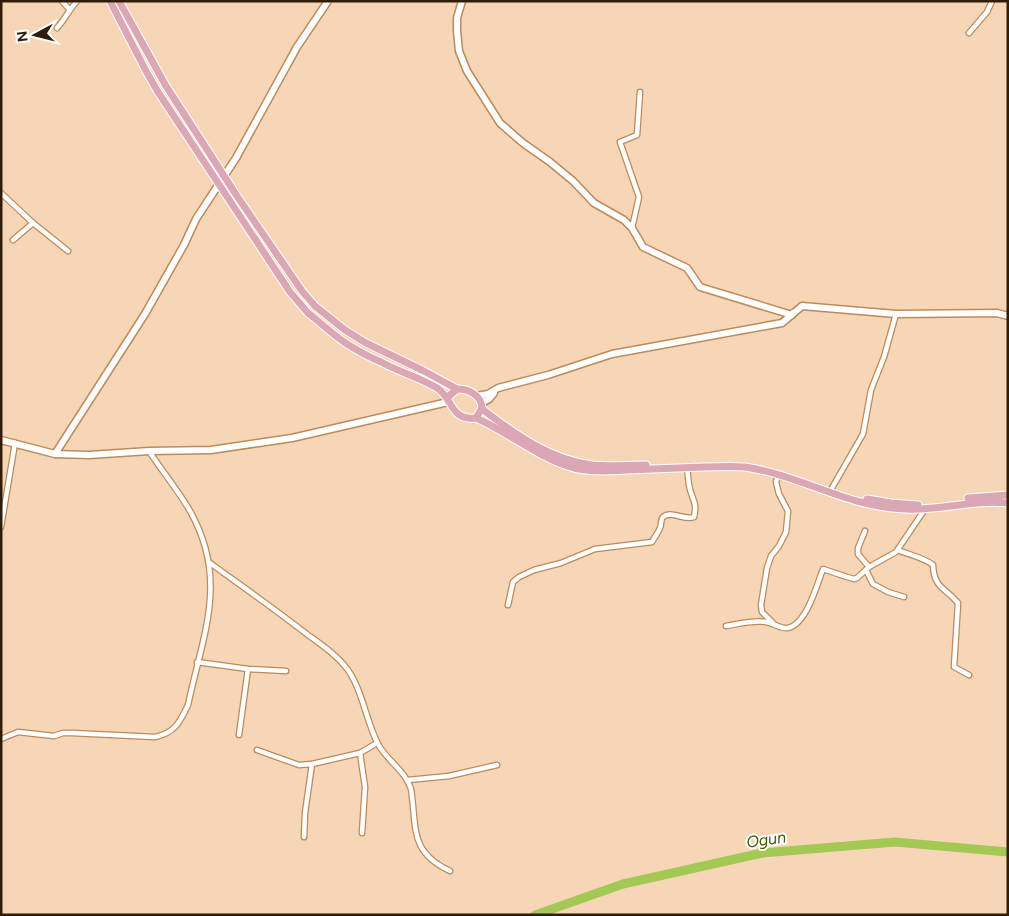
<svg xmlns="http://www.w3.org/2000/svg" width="1009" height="916" font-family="Figtree,sans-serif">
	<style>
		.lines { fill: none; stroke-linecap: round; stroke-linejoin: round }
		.river { stroke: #a4c854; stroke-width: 9 }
		.street-casing { stroke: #bd8a59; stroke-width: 7 }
		.secondary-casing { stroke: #bd8a59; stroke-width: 9 }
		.primary-casing { stroke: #fff; stroke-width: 9 }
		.street { stroke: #fff; stroke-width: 4.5 }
		.secondary { stroke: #fff; stroke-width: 6 }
		.primary { stroke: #dca7b5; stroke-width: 7 }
		.primary-bridge-casing { stroke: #fff; stroke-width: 9; stroke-linecap: butt }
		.primary-bridge { stroke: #dca7b5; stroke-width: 7 }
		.labels { text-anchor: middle; stroke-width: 4; stroke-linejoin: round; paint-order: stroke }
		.water-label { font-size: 16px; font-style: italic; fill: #415700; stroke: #fefefe }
	</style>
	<rect width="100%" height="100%" fill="#f7d6b8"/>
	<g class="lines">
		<polyline class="river" points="535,915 623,884 762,853 895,842 1008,852"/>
		<g class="street-casing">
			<g id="street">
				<polyline points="62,1 69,9"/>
				<path d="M57,28C65,19 69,10 77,1"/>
				<polyline points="969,33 987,12 992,1"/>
				<polyline points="1,193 33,223 68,251"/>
				<polyline points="632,228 639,197 620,142 637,135 640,92"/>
				<polyline points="13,240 33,223"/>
				<polyline points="832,488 863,434 871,390 884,357 896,314"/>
				<polyline points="1,527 15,443"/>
				<polyline points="865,531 858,548 858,554 869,567"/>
				<path d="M898,550C907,554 927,559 933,565C934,589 946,588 958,603L954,667L969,675"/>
				<path d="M210,563C243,587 276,610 308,635C322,645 338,656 348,670C363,692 366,721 378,744C387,761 405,770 411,789C417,828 409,852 450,871"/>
				<polyline points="866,570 873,584 888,592 904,597"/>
				<path d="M508,605L513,582L519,577L534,570L561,563L595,549L652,542C654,538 658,533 660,528C662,524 660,520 663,517C671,510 685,521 694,517C698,502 691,498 689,485C688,479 688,473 687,468"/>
				<polyline points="773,623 762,612 761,605 767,568 771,556 779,546 786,532 788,511 779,494 776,482 778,475"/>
				<path d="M726,626C738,624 754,620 766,622C774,623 780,629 788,628C807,624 817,584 823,569L847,577L854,579L857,578L869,567L896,552L925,509"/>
				<polyline points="197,662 248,669 286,671"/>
				<polyline points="239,735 248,669"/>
				<path d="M1,739L18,732L54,736L63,733H72L155,737C175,733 180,722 188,705C203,634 229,580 190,511C178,490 162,471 149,451"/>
				<polyline points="257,750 299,765 312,764 360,753 377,743"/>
				<polyline points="360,753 365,787 362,833"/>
				<polyline points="408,780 449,776 497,765"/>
				<polyline points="304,837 305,813 312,764"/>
			</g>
		</g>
		<g class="secondary-casing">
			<g id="secondary">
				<polyline points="462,1 457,18 457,31 459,51 467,71 500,123 523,143 550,162 573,181 594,203 624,220 632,228 643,247 687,268 700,287 792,315 793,313"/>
				<polyline points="477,396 488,394 498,388 548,375 612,354 782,323 802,306 896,314 997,313 1008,316"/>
				<polyline points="482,403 489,399 494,393"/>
				<polyline points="1,440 55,454 89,455 149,451 211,450 292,438 448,402"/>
				<polyline points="55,454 145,314 184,245 196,219 236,158 297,47 328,1"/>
			</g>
		</g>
		<g class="primary-casing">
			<g id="primary">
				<polyline points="110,1 146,71 158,92"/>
				<polyline points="119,1 166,86"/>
				<polyline points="315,306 345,330 366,343 422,370 457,389"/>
				<path d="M308,313C321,323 333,335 347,344C358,351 369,357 381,362C399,372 419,377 437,388C453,398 450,421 476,418L482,408C481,395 469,389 457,389L449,396L448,399"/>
				<path d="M482,409C516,435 549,459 592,465C610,467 629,465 646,465"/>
				<path d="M476,418C510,433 538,458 574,468C591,472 609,471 627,470C652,469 678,468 703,467C716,467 731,466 745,467C800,475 850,508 906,509C940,511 973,499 1008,503"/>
				<polyline points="968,498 1008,495"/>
				<polyline points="867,499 891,503 918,505"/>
			</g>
		</g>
		<use href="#street" class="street"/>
		<use href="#secondary" class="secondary"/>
		<use href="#primary" class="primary"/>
		<g class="primary-bridge-casing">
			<g id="primary-bridge">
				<polyline points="166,86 237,196 302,291 315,306"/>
				<polyline points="158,92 290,292 308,313"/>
			</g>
		</g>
		<use href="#primary-bridge" class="primary-bridge"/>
	</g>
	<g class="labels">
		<g class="water-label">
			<text transform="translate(766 839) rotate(-8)" y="6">Ogun</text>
		</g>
	</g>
	<rect width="1009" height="916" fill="none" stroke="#301c07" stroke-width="5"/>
	<g transform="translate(35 35) rotate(263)" stroke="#fefefe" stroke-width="4" paint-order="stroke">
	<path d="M0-4L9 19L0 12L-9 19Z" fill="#301c07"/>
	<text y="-8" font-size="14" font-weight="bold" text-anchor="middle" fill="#301c07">N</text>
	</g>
</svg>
